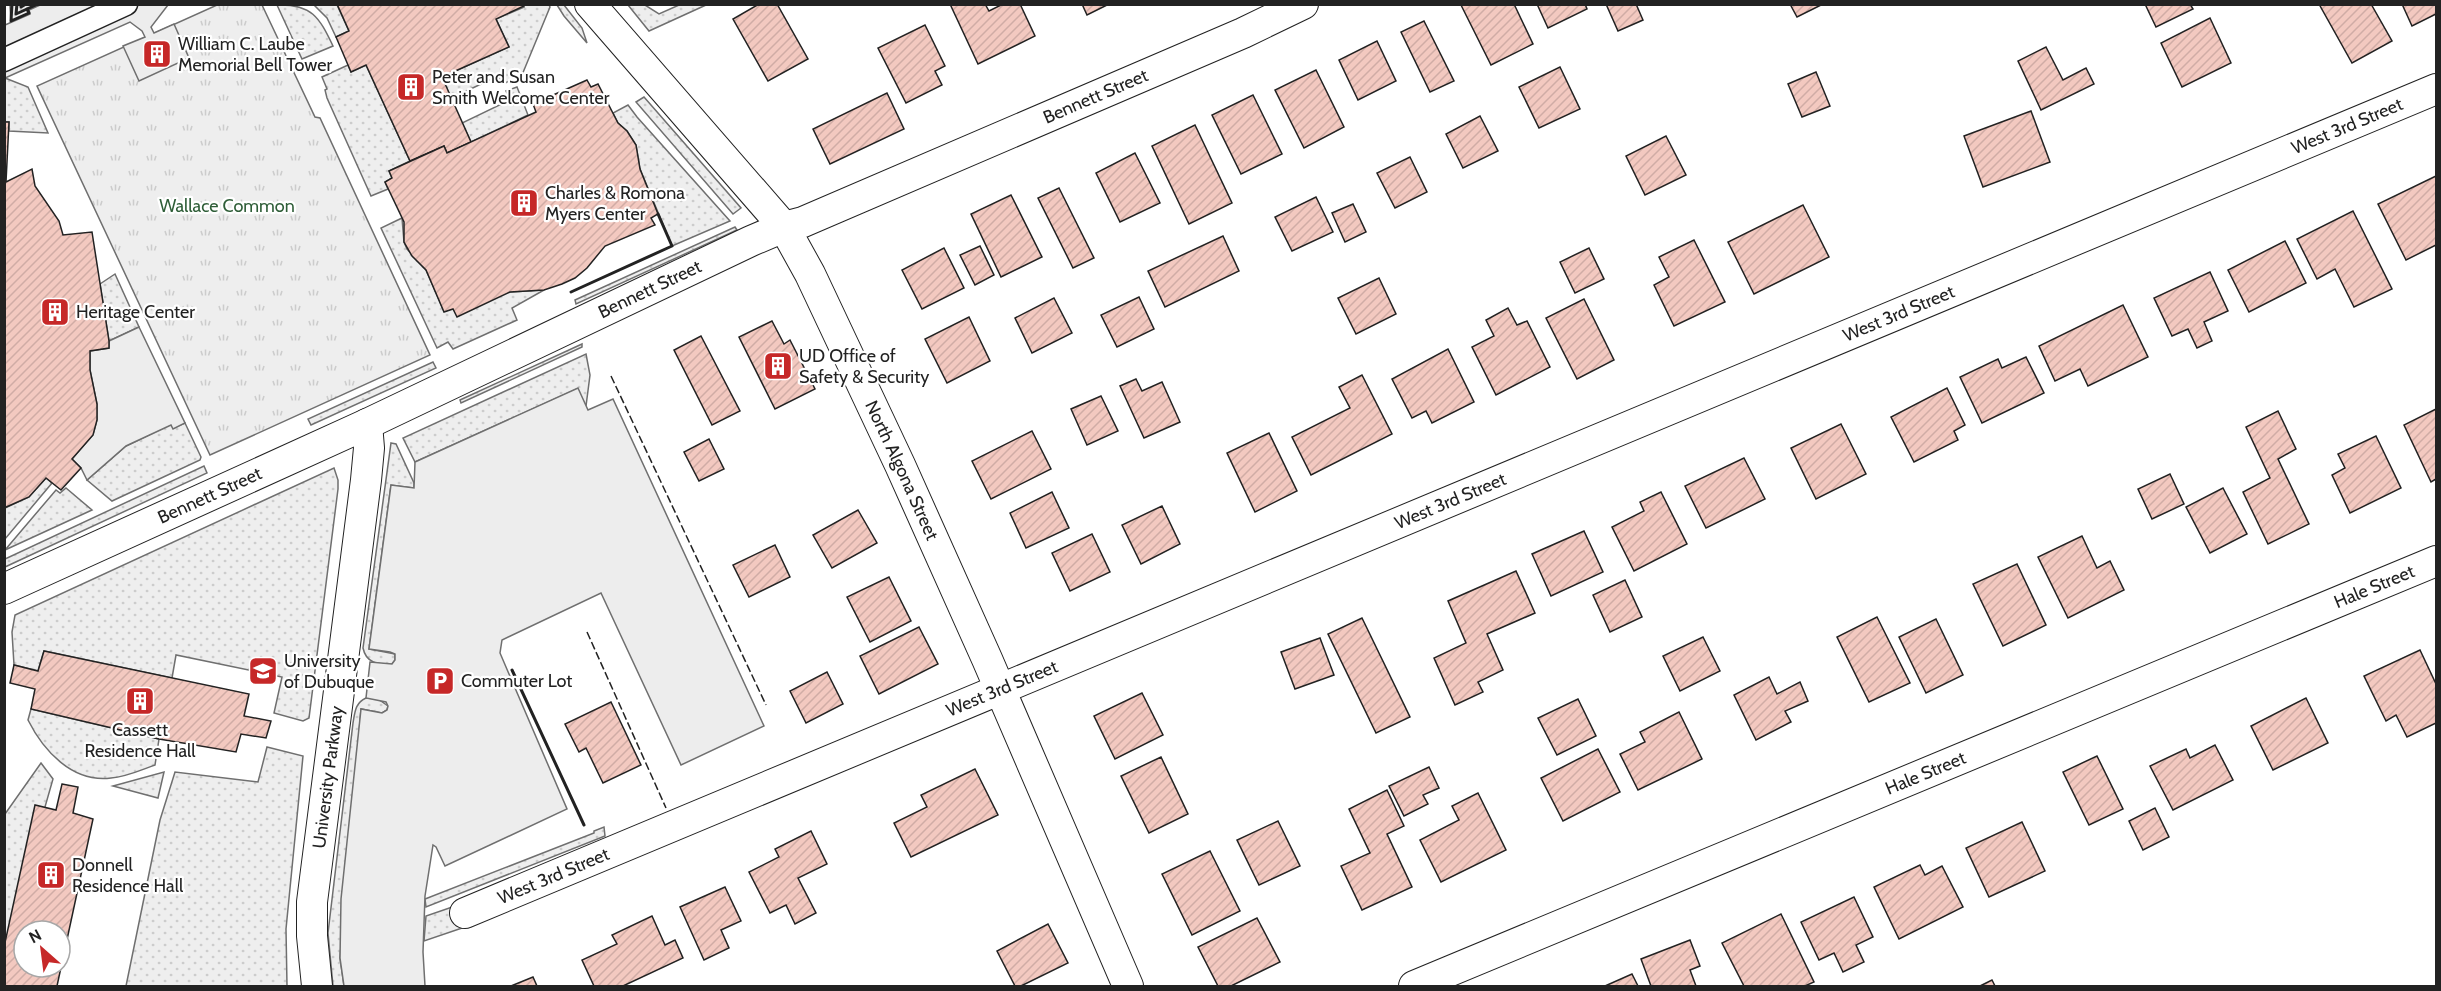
<svg xmlns="http://www.w3.org/2000/svg" width="2441" height="991" font-family="Cabin,sans-serif">
	<style>
		.grass { fill: url(#grass-dots); stroke: #6f6f6f; stroke-width: 1.5 }
		.park { fill: url(#park-tufts); stroke: #6f6f6f; stroke-width: 1.5 }
		.parking { fill: #ededed; stroke: #6f6f6f; stroke-width: 1.5 }
		.building { fill: url(#building-hatch); stroke: #222; stroke-width: 1.5; fill-rule: evenodd }
		.lines { fill: none; stroke-linecap: round; stroke-linejoin: round }
		.pedestrian-casing { stroke: #222; stroke-width: 25 }
		.minor-casing { stroke: #222; stroke-width: 32 }
		.pedestrian { stroke: #fff; stroke-width: 22 }
		.minor { stroke: #fff; stroke-width: 30 }
		.fence { stroke: #222; stroke-width: 1.5; stroke-dasharray: 8 3; stroke-linecap: butt }
		.wall { stroke: #222; stroke-width: 3 }
		.labels { text-anchor: middle; stroke-width: 4.5; stroke-linejoin: round; paint-order: stroke }
		.poi-label { font-size: 18px; fill: #222; stroke: #fff; text-anchor: start }
		.street-label { font-size: 18px; fill: #222; stroke: #fff }
		.park-label { font-size: 18px; fill: #2f5e38; stroke: #fff }
	</style>
	<defs>
		<pattern id="grass-dots" width="8" height="8" patternUnits="userSpaceOnUse" patternTransform="scale(1.5)"><rect width="8" height="8" fill="#eee"/><path d="M2 2h.1M6 6h.1" fill="none" stroke="#ccc" stroke-width="1.8" stroke-linecap="round"/></pattern>
		<pattern id="park-tufts" width="24" height="20" patternUnits="userSpaceOnUse" patternTransform="scale(1.5)"><rect width="24" height="20" fill="#eee"/><path d="M3 7l-1-3M5 7V3M7 7l1-3M15 17l-1-3M17 17v-4M19 17l1-3" fill="none" stroke="#ccc"/></pattern>
		<pattern id="building-hatch" width="6" height="6" patternUnits="userSpaceOnUse" patternTransform="scale(1.5)"><rect width="6" height="6" fill="#f3c9c0"/><path d="M-1 1l2-2M0 6l6-6M5 7l2-2" fill="none" stroke="#d0aca5"/></pattern>
	</defs>
	<rect width="100%" height="100%" fill="#fff"/>
	<g class="grass">
		<polygon points="10,5 40,5 29,10 30,14 11,23"/>
		<path d="M277,5C312,4 319,17 333,46L302,59Z"/>
		<polygon points="314,5 337,5 349,31 336,37 327,18"/>
		<polygon points="523,5 549,5 550,7 522,75 503,84 498,76 460,94 450,96 442,77 509,47 496,19 524,7"/>
		<polygon points="557,5 564,5 582,28 587,43 564,16"/>
		<polygon points="628,5 645,5 659,14 679,5 706,5 649,31"/>
		<polygon points="348,65 351,72 366,65 410,161 389,171 392,178 385,182 388,189 371,196 327,98 325,90 327,89 322,77"/>
		<polygon points="5,78 28,87 48,133 9,131 9,122 5,122"/>
		<polygon points="517,87 528,115 471,142 462,123 510,100 506,91"/>
		<polygon points="644,97 741,208 733,214 636,102"/>
		<polygon points="628,105 637,117 730,221 672,246 640,169 636,145 627,131 618,123 613,113"/>
		<polygon points="402,218 404,242 407,249 426,270 444,311 510,292 544,290 512,308 517,320 453,349 448,342 437,348 381,228"/>
		<polygon points="735,227 737,230 576,304 575,300"/>
		<polygon points="115,274 139,327 109,341 100,284"/>
		<polygon points="582,344 582,347 461,403 460,400"/>
		<polygon points="586,354 590,375 586,406 577,389 415,462 403,438"/>
		<polygon points="433,362 436,368 311,425 308,419"/>
		<polygon points="185,423 201,457 200,460 112,501 87,480 126,446 171,424 173,428"/>
		<path d="M391,443L396,444L414,483V488L391,485L369,649L395,654V660L392,664C378,665 366,663 363,648Z"/>
		<polygon points="204,466 207,473 5,567 5,559"/>
		<polygon points="334,468 338,480 338,489 309,718 303,721 274,713 282,677 176,655 172,678 44,651 38,671 14,665 12,632 15,615"/>
		<polygon points="46,478 52,483 5,539 5,508 29,497"/>
		<polygon points="66,488 92,510 5,550 56,490 60,493"/>
		<path d="M366,698L378,699L388,706L387,710L382,713L361,709L340,958L344,986H333L328,933L353,723C355,712 355,703 366,698Z"/>
		<path d="M31,709L159,739L155,765C141,770 126,777 111,778C72,783 43,750 28,720Z"/>
		<polygon points="267,747 303,756 286,929 287,986 126,986 160,820 175,772 258,782"/>
		<polygon points="41,763 53,779 5,947 5,814"/>
		<polygon points="164,772 158,798 113,786"/>
		<polygon points="604,827 605,836 426,907 425,899 594,833 594,831"/>
		<polygon points="461,904 468,926 424,941 426,916"/>
	</g>
	<polygon class="park" points="217,5 262,5 315,117 320,118 430,355 210,455 37,86"/>
	<g class="parking">
		<polygon points="40,5 168,5 151,27 154,33 174,24 189,58 139,81 123,46 145,37 142,31 130,22 5,78 5,93 5,25 30,14 29,10"/>
		<polygon points="139,327 185,423 173,429 171,425 126,446 87,480 81,468 72,459 93,435 97,420 97,404 90,370 90,351 109,348 109,341"/>
		<polygon points="578,388 588,410 613,399 764,726 681,765 601,593 502,640 500,653 567,809 445,866 436,847 433,845 425,896 423,952 425,986 344,986 340,958 341,899 361,709 382,713 387,710 388,706 386,702 366,698 370,662 392,664 395,660 395,654 390,652 369,649 391,485 414,488 415,462"/>
	</g>
	<g class="building">
		<polygon points="337,4 523,4 524,6 496,19 509,47 442,77 471,142 447,153 444,146 410,161 366,65 351,72 336,37 349,31"/>
		<polygon points="759,4 777,4 808,59 768,81 733,19"/>
		<polygon points="950,4 985,4 989,11 1003,4 1020,4 1035,36 978,64"/>
		<polygon points="1082,4 1109,4 1087,15"/>
		<polygon points="1514,4 1533,44 1491,65 1461,5"/>
		<polygon points="1537,4 1585,4 1587,9 1548,28"/>
		<polygon points="1606,4 1636,4 1643,20 1618,31"/>
		<polygon points="1790,4 1823,4 1797,17"/>
		<polygon points="2145,4 2190,4 2193,9 2156,27"/>
		<polygon points="2319,4 2371,4 2392,41 2352,63"/>
		<polygon points="2402,4 2436,4 2436,14 2412,26"/>
		<polygon points="2210,18 2231,63 2182,87 2161,43"/>
		<polygon points="1424,21 1454,81 1430,92 1401,32"/>
		<polygon points="925,25 945,66 935,71 942,85 906,103 878,48"/>
		<polygon points="1377,41 1396,81 1358,100 1339,60"/>
		<polygon points="2046,47 2063,80 2086,68 2094,84 2041,110 2018,61"/>
		<polygon points="167,48 169,52 147,61 145,57"/>
		<polygon points="1560,67 1580,109 1539,128 1519,87"/>
		<polygon points="1316,70 1344,127 1304,148 1275,90"/>
		<polygon points="1816,72 1830,106 1802,117 1788,84"/>
		<polygon points="587,80 591,87 598,84 618,123 627,131 636,145 640,169 658,214 651,218 655,225 605,246 587,268 575,278 562,284 544,290 510,292 457,317 453,309 444,312 426,270 412,256 404,242 404,222 385,182 392,178 389,171 444,146 447,153 536,112 533,104"/>
		<polygon points="887,93 904,129 830,164 813,129"/>
		<polygon points="1253,95 1282,154 1241,174 1212,115"/>
		<polygon points="2031,111 2050,162 1983,187 1964,136"/>
		<polygon points="1480,116 1498,151 1463,168 1446,134"/>
		<polygon points="4,122 9,122 6,182 32,169 35,186 59,221 63,235 92,232 109,341 109,348 90,351 90,370 97,404 97,420 93,435 72,459 81,468 61,490 46,478 29,497 4,508"/>
		<polygon points="1195,125 1232,203 1189,224 1152,146"/>
		<polygon points="1666,136 1686,175 1645,195 1626,156"/>
		<polygon points="1135,153 1160,203 1120,222 1096,173"/>
		<polygon points="1410,157 1427,192 1395,208 1377,173"/>
		<polygon points="2436,176 2436,245 2406,260 2378,204"/>
		<polygon points="1059,188 1094,258 1073,268 1038,198"/>
		<polygon points="1011,195 1042,257 1001,277 971,214"/>
		<polygon points="1316,197 1333,232 1292,251 1275,217"/>
		<polygon points="1353,204 1366,232 1345,242 1332,213"/>
		<polygon points="1803,205 1829,257 1754,294 1728,242"/>
		<polygon points="2353,211 2392,289 2354,307 2335,269 2317,279 2297,239"/>
		<polygon points="1223,236 1239,271 1165,307 1148,271"/>
		<polygon points="1694,240 1725,302 1674,326 1654,285 1669,277 1659,257"/>
		<polygon points="2285,241 2306,283 2249,312 2228,270"/>
		<polygon points="980,246 994,275 975,285 960,255"/>
		<polygon points="944,248 964,288 922,309 902,270"/>
		<polygon points="1589,248 1604,279 1575,293 1560,262"/>
		<polygon points="2210,272 2228,311 2204,322 2212,341 2197,348 2188,329 2172,336 2154,298"/>
		<polygon points="1379,278 1396,314 1356,334 1338,298"/>
		<polygon points="1139,297 1154,329 1117,347 1101,315"/>
		<polygon points="1054,298 1072,333 1032,353 1015,318"/>
		<polygon points="1584,299 1614,360 1577,379 1546,318"/>
		<polygon points="2123,305 2148,357 2088,386 2080,369 2055,381 2039,346"/>
		<polygon points="1508,308 1517,325 1527,321 1550,367 1496,395 1472,347 1494,336 1486,320"/>
		<polygon points="969,317 990,361 947,383 925,339"/>
		<polygon points="772,321 784,344 790,340 815,389 775,409 739,337"/>
		<polygon points="701,336 740,411 712,425 674,350"/>
		<polygon points="1448,349 1474,402 1432,423 1426,411 1412,418 1392,379"/>
		<polygon points="2026,357 2044,393 1982,423 1960,377 1998,359 2002,368"/>
		<polygon points="1362,375 1392,434 1311,475 1292,437 1350,408 1339,387"/>
		<polygon points="1136,379 1142,391 1162,382 1180,422 1144,438 1120,386"/>
		<polygon points="1947,388 1965,425 1954,431 1958,440 1914,462 1891,417"/>
		<polygon points="1101,396 1118,431 1087,445 1071,409"/>
		<polygon points="2436,409 2436,479 2431,482 2404,425"/>
		<polygon points="2278,411 2296,449 2278,459 2309,524 2268,544 2243,492 2270,478 2246,427"/>
		<polygon points="1841,424 1866,474 1816,499 1791,448"/>
		<polygon points="1032,431 1051,469 991,499 972,461"/>
		<polygon points="1269,433 1297,491 1255,512 1227,453"/>
		<polygon points="2376,436 2401,488 2350,513 2332,475 2345,468 2338,454"/>
		<polygon points="709,439 724,469 699,481 684,452"/>
		<polygon points="1744,458 1765,499 1706,528 1685,486"/>
		<polygon points="2170,474 2184,504 2152,519 2138,489"/>
		<polygon points="2223,488 2247,534 2210,553 2186,507"/>
		<polygon points="1052,492 1069,528 1026,548 1010,513"/>
		<polygon points="1661,492 1687,544 1634,571 1612,527 1644,511 1640,502"/>
		<polygon points="1162,506 1180,544 1141,564 1122,525"/>
		<polygon points="858,510 877,543 832,568 813,535"/>
		<polygon points="1584,531 1603,572 1551,596 1532,554"/>
		<polygon points="1092,534 1110,572 1070,591 1052,553"/>
		<polygon points="2082,536 2097,568 2110,561 2124,590 2068,618 2038,557"/>
		<polygon points="775,545 790,577 749,597 733,565"/>
		<polygon points="2017,564 2046,625 2003,646 1973,584"/>
		<polygon points="1516,571 1535,613 1487,634 1503,670 1478,682 1483,692 1455,705 1434,658 1466,643 1448,601"/>
		<polygon points="889,577 911,621 870,642 847,597"/>
		<polygon points="1625,580 1642,617 1610,632 1593,595"/>
		<polygon points="1877,617 1910,683 1869,702 1837,637"/>
		<polygon points="1362,618 1410,717 1376,733 1328,634"/>
		<polygon points="1936,619 1963,675 1926,693 1899,637"/>
		<polygon points="919,627 938,664 879,694 860,656"/>
		<polygon points="1703,637 1720,671 1680,691 1663,656"/>
		<polygon points="1320,638 1334,675 1295,689 1281,652"/>
		<polygon points="2420,650 2436,684 2436,723 2407,737 2396,715 2386,721 2364,676"/>
		<polygon points="44,651 249,694 244,716 271,721 266,738 241,734 236,752 159,739 31,709 35,689 10,683 14,665 38,671"/>
		<polygon points="827,672 843,704 806,723 790,691"/>
		<polygon points="1769,677 1777,694 1800,682 1808,701 1785,711 1791,722 1756,740 1734,695"/>
		<polygon points="1142,693 1163,735 1115,759 1094,716"/>
		<polygon points="2306,698 2328,743 2273,770 2251,726"/>
		<polygon points="1578,699 1596,736 1557,755 1538,718"/>
		<polygon points="611,702 641,765 603,783 586,748 579,752 565,724"/>
		<polygon points="1679,712 1702,759 1638,790 1620,754 1645,742 1640,732"/>
		<polygon points="2215,745 2233,780 2173,810 2150,766 2186,749 2190,758"/>
		<polygon points="1598,749 1620,792 1563,821 1541,778"/>
		<polygon points="2097,756 2123,809 2089,825 2063,772"/>
		<polygon points="1161,757 1188,814 1149,833 1121,776"/>
		<polygon points="1429,767 1439,788 1423,795 1428,804 1404,816 1389,786"/>
		<polygon points="975,769 998,815 911,857 894,823 927,807 921,795"/>
		<path d="M62,784L78,787L73,813L93,819L57,986H4V947L35,805L56,810ZM24,931H60V967H24Z"/>
		<polygon points="1387,790 1404,826 1387,834 1412,887 1362,910 1341,866 1370,853 1349,809"/>
		<polygon points="1478,793 1506,850 1441,882 1420,840 1459,820 1452,806"/>
		<polygon points="2155,808 2169,837 2143,850 2129,821"/>
		<polygon points="1278,821 1300,866 1259,885 1237,840"/>
		<polygon points="2022,822 2045,871 1989,897 1966,848"/>
		<polygon points="811,831 827,864 798,878 816,913 795,924 786,905 770,913 749,872 779,857 775,849"/>
		<polygon points="1210,851 1240,911 1192,935 1162,874"/>
		<polygon points="1920,865 1925,875 1942,866 1963,907 1899,939 1874,887"/>
		<polygon points="725,887 741,921 721,930 729,948 704,960 680,907"/>
		<polygon points="1854,897 1873,937 1856,945 1864,962 1843,972 1834,953 1819,960 1801,922"/>
		<polygon points="1781,914 1814,982 1805,986 1744,986 1722,943"/>
		<polygon points="652,916 665,945 675,940 683,958 623,986 594,986 582,960 617,944 612,935"/>
		<polygon points="1257,918 1280,962 1231,986 1218,986 1198,947"/>
		<polygon points="1048,924 1068,963 1021,986 1015,986 997,951"/>
		<polygon points="1690,940 1700,966 1690,970 1696,986 1651,986 1641,959"/>
		<polygon points="1632,974 1638,986 1605,986"/>
		<polygon points="533,977 537,986 511,986"/>
		<polygon points="1992,980 1995,986 1980,986"/>
	</g>
	<g class="lines">
		<g class="pedestrian-casing">
			<polyline id="pedestrian" points="4,60 126,4"/>
		</g>
		<g class="minor-casing">
			<g id="minor">
				<path id="s1" d="M590,4L784,227L810,274L900,465L987,659L1128,986"/>
				<path id="s2" d="M4,589L367,424L751,241L784,227L803,222L1243,33L1303,4"/>
				<path id="s3" d="M465,913L2436,89"/>
				<path id="s4" d="M317,986L312,936V902L366,480L369,448L367,424"/>
				<path id="s5" d="M1414,986L2436,561"/>
			</g>
		</g>
		<use href="#pedestrian" class="pedestrian"/>
		<use href="#minor" class="minor"/>
		<g class="fence">
			<polyline points="611,376 766,705"/>
			<polyline points="587,632 666,808"/>
		</g>
		<g class="wall">
			<polyline points="12,4 11,21 29,13 27,9"/>
			<polyline points="17,4 16,14 38,4"/>
			<polyline points="21,4 21,7 26,4"/>
			<polyline points="571,292 672,246 658,214"/>
			<polyline points="512,670 584,825"/>
		</g>
	</g>
	<defs>
		<g id="building-square" transform="scale(1.5)"><rect x="-9" y="-9" width="18" height="18" rx="4" fill="#c62828" stroke="#fff"/><path d="M-4-6H4V6H1V3H-1V6H-4ZM-2.5-4.3h1.7v1.8h-1.7ZM.8-4.3h1.7v1.8H.8ZM-2.5-1h1.7V.8h-1.7ZM.8-1h1.7V.8H.8Z" fill="#fff"/></g>
		<g id="university-square" transform="scale(1.5)"><rect x="-9" y="-9" width="18" height="18" rx="4" fill="#c62828" stroke="#fff"/><path d="M0-5L7-2L0 1L-7-2ZM-4 1L0 2.5L4 1V4Q0 6-4 4Z" fill="#fff"/></g>
		<g id="parking-square" transform="scale(1.5)"><rect x="-9" y="-9" width="18" height="18" rx="4" fill="#c62828" stroke="#fff"/><path d="M-3.5-5.5H1a3.5 3.5 0 0 1 0 7H-1V5.5H-3.5ZM-1-3.4V-.6H.8a1.4 1.4 0 0 0 0-2.8Z" fill="#fff"/></g>
	</defs>
	<g fill-rule="evenodd">
		<use href="#building-square" x="157" y="54"/>
		<use href="#building-square" x="411" y="87"/>
		<use href="#building-square" x="524" y="203"/>
		<use href="#building-square" x="55" y="312"/>
		<use href="#building-square" x="778" y="366"/>
		<use href="#university-square" x="263" y="671"/>
		<use href="#parking-square" x="440" y="681"/>
		<use href="#building-square" x="140" y="701"/>
		<use href="#building-square" x="51" y="875"/>
	</g>
	<g class="labels">
		<g class="poi-label">
			<text x="178" y="50">William C. Laube<tspan x="178" dy="21">Memorial Bell Tower</tspan></text>
			<text x="432" y="83">Peter and Susan<tspan x="432" dy="21">Smith Welcome Center</tspan></text>
			<text x="545" y="199">Charles &amp; Romona<tspan x="545" dy="21">Myers Center</tspan></text>
			<text x="76" y="318">Heritage Center</text>
			<text x="799" y="362">UD Office of<tspan x="799" dy="21">Safety &amp; Security</tspan></text>
			<text x="284" y="667">University<tspan x="284" dy="21">of Dubuque</tspan></text>
			<text x="461" y="687">Commuter Lot</text>
			<text x="140" y="736" text-anchor="middle">Cassett<tspan x="140" dy="21">Residence Hall</tspan></text>
			<text x="72" y="871">Donnell<tspan x="72" dy="21">Residence Hall</tspan></text>
		</g>
		<g class="street-label">
			<text dy="6" stroke="none"><textPath href="#s2" startOffset="1198">Bennett Street</textPath></text>
			<text dy="6" stroke="none"><textPath href="#s3" startOffset="2040">West 3rd Street</textPath></text>
			<text dy="6" stroke="none"><textPath href="#s2" startOffset="712">Bennett Street</textPath></text>
			<text dy="6" stroke="none"><textPath href="#s3" startOffset="1554">West 3rd Street</textPath></text>
			<text dy="6" stroke="none"><textPath href="#s1" startOffset="566">North Algona Street</textPath></text>
			<text dy="6" stroke="none"><textPath href="#s2" startOffset="226">Bennett Street</textPath></text>
			<text dy="6" stroke="none"><textPath href="#s3" startOffset="1068">West 3rd Street</textPath></text>
			<text dy="6" stroke="none"><textPath href="#s5" startOffset="1040">Hale Street</textPath></text>
			<text dy="6" stroke="none"><textPath href="#s3" startOffset="582">West 3rd Street</textPath></text>
			<text dy="6" stroke="none"><textPath href="#s5" startOffset="554">Hale Street</textPath></text>
			<text dy="6" stroke="none"><textPath href="#s4" startOffset="210">University Parkway</textPath></text>
			<text dy="6" stroke="none"><textPath href="#s3" startOffset="96">West 3rd Street</textPath></text>
		</g>
		<g class="park-label">
			<text x="227" y="212">Wallace Common</text>
		</g>
	</g>
	<rect width="2441" height="991" fill="none" stroke="#222222" stroke-width="12"/>
	<g transform="translate(42 949) rotate(332)"><circle r="28" fill="#ffffff" stroke="#a7a7a7" stroke-width="1.5"/>
	<path d="M0-4.5L10 22L0 15L-10 22Z" fill="#c62828"/>
	<text y="-9" font-size="16" font-weight="bold" text-anchor="middle" fill="#222222">N</text>
	</g>
</svg>
